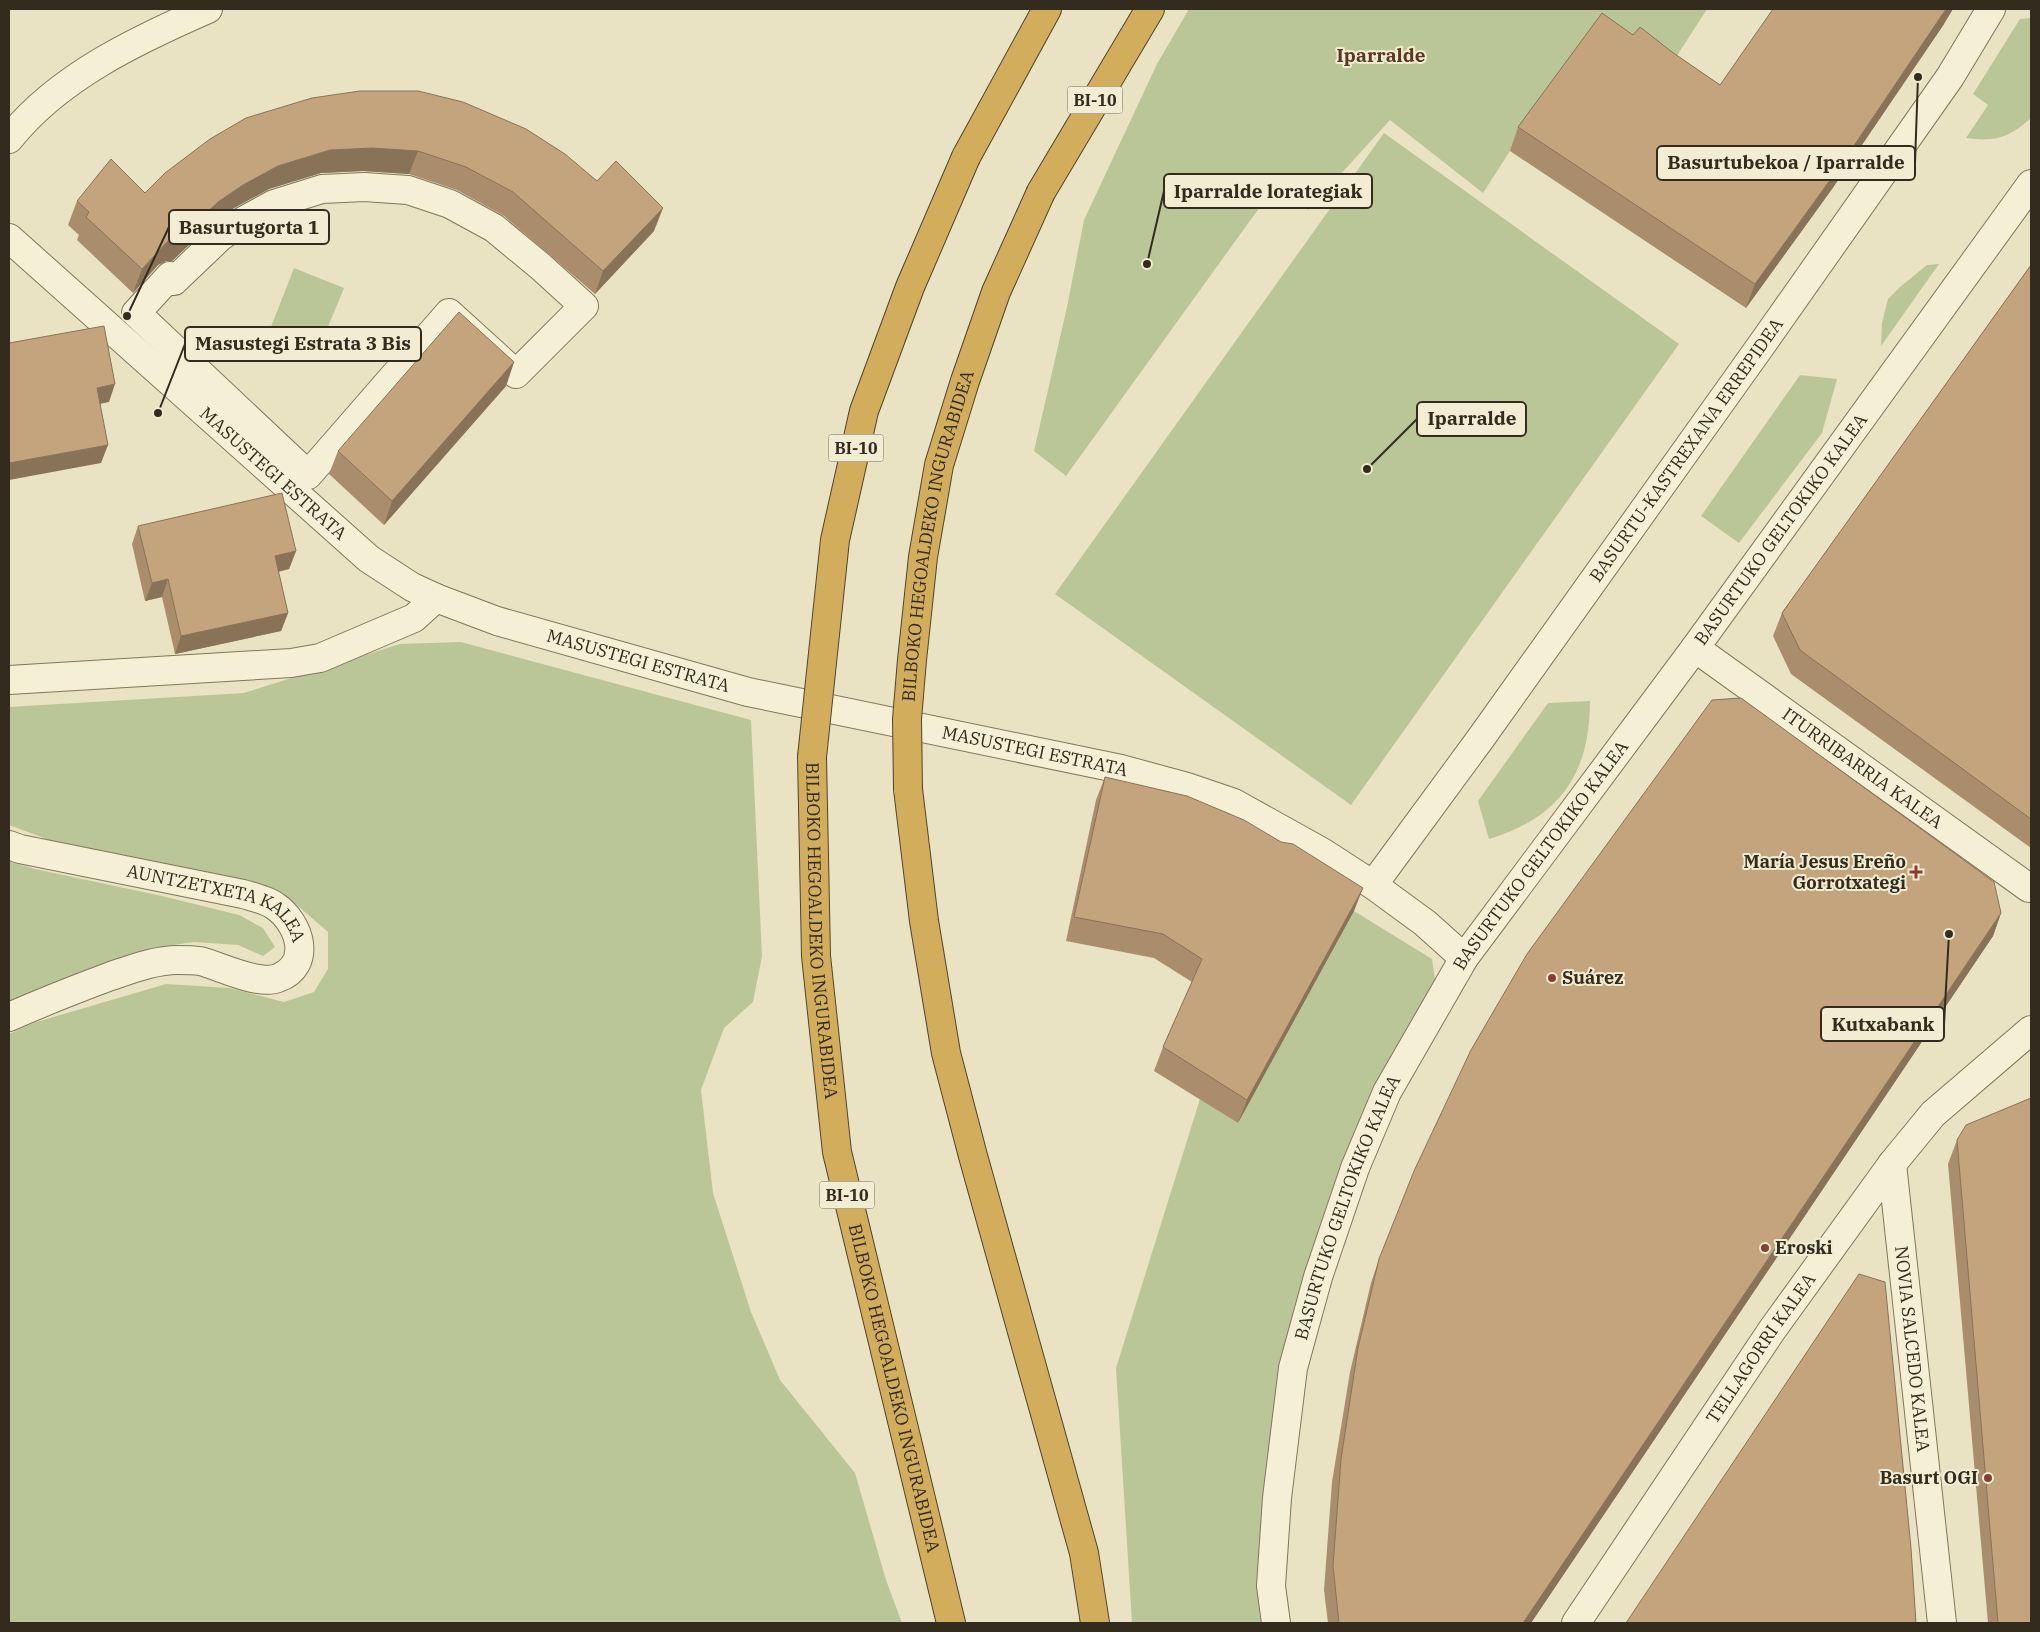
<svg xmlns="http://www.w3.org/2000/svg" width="2040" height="1632" font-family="'IBM Plex Serif',serif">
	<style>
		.green { fill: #bbc698 }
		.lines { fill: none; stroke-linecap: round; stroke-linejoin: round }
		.minor-casing { stroke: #82755c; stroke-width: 30 }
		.highway-casing { stroke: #504330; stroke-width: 30 }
		.minor { stroke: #f5f0d5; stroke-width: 28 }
		.highway { stroke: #d1ad5c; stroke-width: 28 }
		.highway-bridge-casing { stroke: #504330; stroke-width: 30; stroke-linecap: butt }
		.highway-bridge { stroke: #d1ad5c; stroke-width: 28 }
		.wall { fill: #a98d6c }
		.shaded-wall { fill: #897358 }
		.building { fill: #c4a47d; stroke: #897358 }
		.poi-dot { fill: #8b3d32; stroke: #f1ecd2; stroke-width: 2 }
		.labels { text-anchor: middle; stroke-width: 4; stroke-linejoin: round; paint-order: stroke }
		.shield { fill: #f1ecd2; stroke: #6c6554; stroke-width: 1 }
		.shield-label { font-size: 16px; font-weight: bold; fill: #332b1e }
		.street-label { font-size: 18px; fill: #332b1e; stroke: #f1ecd2 }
		.poi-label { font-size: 18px; font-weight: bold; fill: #332b1e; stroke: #f1ecd2; text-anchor: end }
		.neighbourhood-label { font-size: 19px; font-weight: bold; fill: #5b3622; stroke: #f1ecd2 }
		.leader { fill: none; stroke: #332b1e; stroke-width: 2 }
		.callout-dot { fill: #332b1e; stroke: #f1ecd2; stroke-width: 2 }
		.callout { fill: #f1ecd2; stroke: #332b1e; stroke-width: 2 }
		.callout-label { font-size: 19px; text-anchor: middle; font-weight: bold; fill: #332b1e }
	</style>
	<rect width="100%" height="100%" fill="#e9e3c3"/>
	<g class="green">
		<polygon points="1189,9 1707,9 1664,76 1510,151 1483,193 1390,120 1308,210 1275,186 1066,476 1034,451 1067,307 1084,220 1157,64"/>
		<path d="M2031,18V118C2009,138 1995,142 1966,138L1988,105L1973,94L2020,19Z"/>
		<polygon points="1384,133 1679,344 1351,805 1055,594"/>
		<polygon points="1939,264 1881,346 1882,323 1888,299 1900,287 1927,265"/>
		<polygon points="294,268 344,288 327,329 317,326 306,353 267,337"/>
		<polygon points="1800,375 1837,379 1822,433 1739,543 1701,516"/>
		<polygon points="461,642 751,720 762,956 753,1002 724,1028 701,1090 713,1193 751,1312 780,1380 855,1473 886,1580 902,1623 9,1623 9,1034 33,1023 166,984 230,988 284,1002 314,992 328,969 328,932 283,893 227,876 73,849 9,825 9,707 244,693 400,644"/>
		<path d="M1590,701C1590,774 1559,818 1489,839L1478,801L1548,703Z"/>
		<polygon points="9,861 35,869 162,896 239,915 263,928 275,947 263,956 238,945 194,942 153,948 92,970 9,1005"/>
		<polygon points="1354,911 1432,959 1437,993 1302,1296 1266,1623 1132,1623 1116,1368 1200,1099 1238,1123"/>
	</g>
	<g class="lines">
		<g class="minor-casing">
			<g id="minor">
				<path d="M9,139C58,77 137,40 208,9"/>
				<polygon points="364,187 408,190 450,204 494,228 540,266 584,306 516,374 449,313 308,475 136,313 170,276 174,281 220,237 243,221 274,204 322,189"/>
				<path id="s1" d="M9,238L369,559L412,587L436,598L497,621L748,692L1121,769L1187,787L1234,803L1322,852L1373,885L1425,923L1464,958"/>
				<path id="s2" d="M1695,648L2029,888"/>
				<polyline points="9,680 291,663 320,658 414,618 436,598"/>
				<path id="s3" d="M9,845L20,849L243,894C253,897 267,900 275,906C300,923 313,965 278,978C259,986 220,966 200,961C193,960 185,960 178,960C155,960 132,969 111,976C76,989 43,1002 9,1017"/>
				<path id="s4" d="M1373,885L1481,738L1765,340L1950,77L1991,9"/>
				<path id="s5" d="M1892,1164L1942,1623"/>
				<path id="s6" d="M1276,1623L1271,1586L1277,1498L1293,1368L1318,1277L1355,1168L1387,1092L1464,958L1695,648L2031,184"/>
				<path id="s7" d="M1576,1623L1772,1330L1892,1164L1933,1114L2031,1030"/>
			</g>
		</g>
		<g class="highway-casing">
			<g id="highway">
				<polyline points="966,157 1047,9"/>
				<polyline points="1041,192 1150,9"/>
				<path id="s8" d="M812,757L816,956L837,1152L951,1623"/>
				<polyline points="908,789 924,921 946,1053 973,1156 1084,1553 1095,1623"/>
			</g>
		</g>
		<use href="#minor" class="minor"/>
		<use href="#highway" class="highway"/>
		<g class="highway-bridge-casing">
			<g id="highway-bridge">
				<polyline points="812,757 835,540 864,411 910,287 966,157"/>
				<path id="s9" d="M908,789L907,719L912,660L923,557L939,465L965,381L996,292L1041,192"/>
			</g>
		</g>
		<use href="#highway-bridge" class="highway-bridge"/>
	</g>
	<g class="wall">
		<polygon points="1944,24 1832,189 1746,308 1510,151 1518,127 1633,35 1672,52 1720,85"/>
		<polygon points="312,98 654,231 595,294 504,216 457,190 409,174 363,171 321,173 269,189 234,208 209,226 172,261 166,261 158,265 133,293 77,240 79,235 68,225 77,201 145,193"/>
		<polygon points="2031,265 2031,848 1791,674 1773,636 1782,613"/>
		<polygon points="514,362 506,386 384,525 329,474 338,451"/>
		<polygon points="138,526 296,551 289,569 278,572 288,613 281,631 175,654 162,597 145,601 132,544"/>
		<polygon points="1105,777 1354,911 1238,1123 1154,1071 1163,1047 1192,982 1154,958 1066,941 1096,800"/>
		<polygon points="2001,913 1993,936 1531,1623 1328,1623 1324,1590 1332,1482 1350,1372 1371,1283 1379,1259"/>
		<polygon points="1957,1140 2031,1623 1988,1623 1948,1164"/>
	</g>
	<g class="shaded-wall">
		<polygon points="1946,9 1953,9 1944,24 1832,189 1746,308 1755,284"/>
		<polygon points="372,148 418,151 409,174 363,171 321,173 269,189 234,208 209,226 172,261 166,261 158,265 133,293 142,269 167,242 218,202 243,185 278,166 330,150"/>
		<polygon points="663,208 654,231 595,294 603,271"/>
		<polygon points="514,362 506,386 384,525 392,501"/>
		<polygon points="115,384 109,402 90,406 97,388"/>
		<polygon points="108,445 101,463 9,480 9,463"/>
		<polygon points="296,551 289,569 268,574 275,556"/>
		<polygon points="168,579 162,597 145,601 152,583"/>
		<polygon points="288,613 281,631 175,654 181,636"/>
		<polygon points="1363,888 1354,911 1238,1123 1247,1100"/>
		<polygon points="2001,913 1993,936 1531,1623 1523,1623"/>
	</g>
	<g class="building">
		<polygon points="1773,9 1946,9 1841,165 1755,284 1518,127 1602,13 1633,35 1640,27 1672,52 1720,85"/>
		<polygon points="360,91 418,91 463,102 526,129 565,154 597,181 616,161 663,208 603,271 513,192 466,167 418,151 372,148 330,150 278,166 243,185 218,202 181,237 174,238 167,242 142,269 86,217 89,212 77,201 111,159 145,193 165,173 210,139 246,118 312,98"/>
		<polygon points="2031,265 2031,819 1800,650 1782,613"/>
		<polygon points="459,312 514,362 392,501 338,451"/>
		<polygon points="104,326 115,384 97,388 108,445 9,463 9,343"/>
		<polygon points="282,493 296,551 275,556 288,613 181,636 168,579 152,583 138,526"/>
		<polygon points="1741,698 1994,882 2001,913 1523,1623 1339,1623 1333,1566 1341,1459 1358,1348 1379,1259 1414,1171 1471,1050 1527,954 1712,700"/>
		<polygon points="1105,777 1187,796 1244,820 1281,842 1293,844 1363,888 1247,1100 1163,1047 1202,959 1163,934 1074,917"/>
		<polygon points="2031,1098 2031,1623 1998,1623 1957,1140 1966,1125"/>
		<polygon points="1859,1274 1885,1282 1911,1548 1916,1623 1626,1623"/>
	</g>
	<g class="poi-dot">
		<path d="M1913.5 864.5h5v5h5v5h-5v5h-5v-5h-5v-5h5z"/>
		<circle cx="1552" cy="978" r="5"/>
		<circle cx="1765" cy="1248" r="5"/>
		<circle cx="1988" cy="1478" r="5"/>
	</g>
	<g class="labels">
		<g class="shield">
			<rect x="1067.5" y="86.5" width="55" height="27" rx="4"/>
			<rect x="828.5" y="434.5" width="55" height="27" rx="4"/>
			<rect x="819.5" y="1181.5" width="55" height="27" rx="4"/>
		</g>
		<g class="shield-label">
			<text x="1095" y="106">BI-10</text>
			<text x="856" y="454">BI-10</text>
			<text x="847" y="1201">BI-10</text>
		</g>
		<g class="street-label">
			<text dy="6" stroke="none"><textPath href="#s4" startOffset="536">BASURTU-KASTREXANA ERREPIDEA</textPath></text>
			<text dy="6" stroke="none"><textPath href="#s1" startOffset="354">MASUSTEGI ESTRATA</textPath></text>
			<text dy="6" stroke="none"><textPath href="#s6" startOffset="1236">BASURTUKO GELTOKIKO KALEA</textPath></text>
			<text dy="6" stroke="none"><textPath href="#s9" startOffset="256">BILBOKO HEGOALDEKO INGURABIDEA</textPath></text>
			<text dy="6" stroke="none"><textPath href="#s1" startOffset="772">MASUSTEGI ESTRATA</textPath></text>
			<text dy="6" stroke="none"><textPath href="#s1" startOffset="1179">MASUSTEGI ESTRATA</textPath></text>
			<text dy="6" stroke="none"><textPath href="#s2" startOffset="206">ITURRIBARRIA KALEA</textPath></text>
			<text dy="6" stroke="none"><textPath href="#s6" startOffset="831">BASURTUKO GELTOKIKO KALEA</textPath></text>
			<text dy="6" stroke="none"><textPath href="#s3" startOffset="219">AUNTZETXETA KALEA</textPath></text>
			<text dy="6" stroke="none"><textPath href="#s8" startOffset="174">BILBOKO HEGOALDEKO INGURABIDEA</textPath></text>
			<text dy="6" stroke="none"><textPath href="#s6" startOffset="426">BASURTUKO GELTOKIKO KALEA</textPath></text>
			<text dy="6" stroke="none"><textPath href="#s7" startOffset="331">TELLAGORRI KALEA</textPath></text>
			<text dy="6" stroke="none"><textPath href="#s5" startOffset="186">NOVIA SALCEDO KALEA</textPath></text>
			<text dy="6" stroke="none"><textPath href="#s8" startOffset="639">BILBOKO HEGOALDEKO INGURABIDEA</textPath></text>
		</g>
		<g class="poi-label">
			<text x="1906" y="868">María Jesus Ereño<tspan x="1906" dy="21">Gorrotxategi</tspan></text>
			<text x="1562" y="984" text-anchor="start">Suárez</text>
			<text x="1775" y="1254" text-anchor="start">Eroski</text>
			<text x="1978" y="1484">Basurt OGI</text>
		</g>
		<g class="neighbourhood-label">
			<text x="1381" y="62">Iparralde</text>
		</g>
	</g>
	<path class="leader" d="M1918 77L1915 163M1147 264L1164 191M127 316L169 227M158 413L185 344M1367 469L1417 419M1949 934L1944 1024"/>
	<g class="callout-dot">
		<circle cx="1918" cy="77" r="5"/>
		<circle cx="1147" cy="264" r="5"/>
		<circle cx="127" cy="316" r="5"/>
		<circle cx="158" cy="413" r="5"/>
		<circle cx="1367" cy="469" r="5"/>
		<circle cx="1949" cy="934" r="5"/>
	</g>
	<g class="callout">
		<rect x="1657" y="146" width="258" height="34" rx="5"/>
		<rect x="1164" y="174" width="208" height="34" rx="5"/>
		<rect x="169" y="210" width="160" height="34" rx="5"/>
		<rect x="185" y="327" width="236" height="34" rx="5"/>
		<rect x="1417" y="402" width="109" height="34" rx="5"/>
		<rect x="1821" y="1007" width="123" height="34" rx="5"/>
	</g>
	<g class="callout-label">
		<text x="1786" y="169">Basurtubekoa / Iparralde</text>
		<text x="1268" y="198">Iparralde lorategiak</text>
		<text x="249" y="234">Basurtugorta 1</text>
		<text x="303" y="350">Masustegi Estrata 3 Bis</text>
		<text x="1472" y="425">Iparralde</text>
		<text x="1883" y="1031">Kutxabank</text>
	</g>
	<rect width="2040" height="1632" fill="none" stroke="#332b1e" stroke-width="20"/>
</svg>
